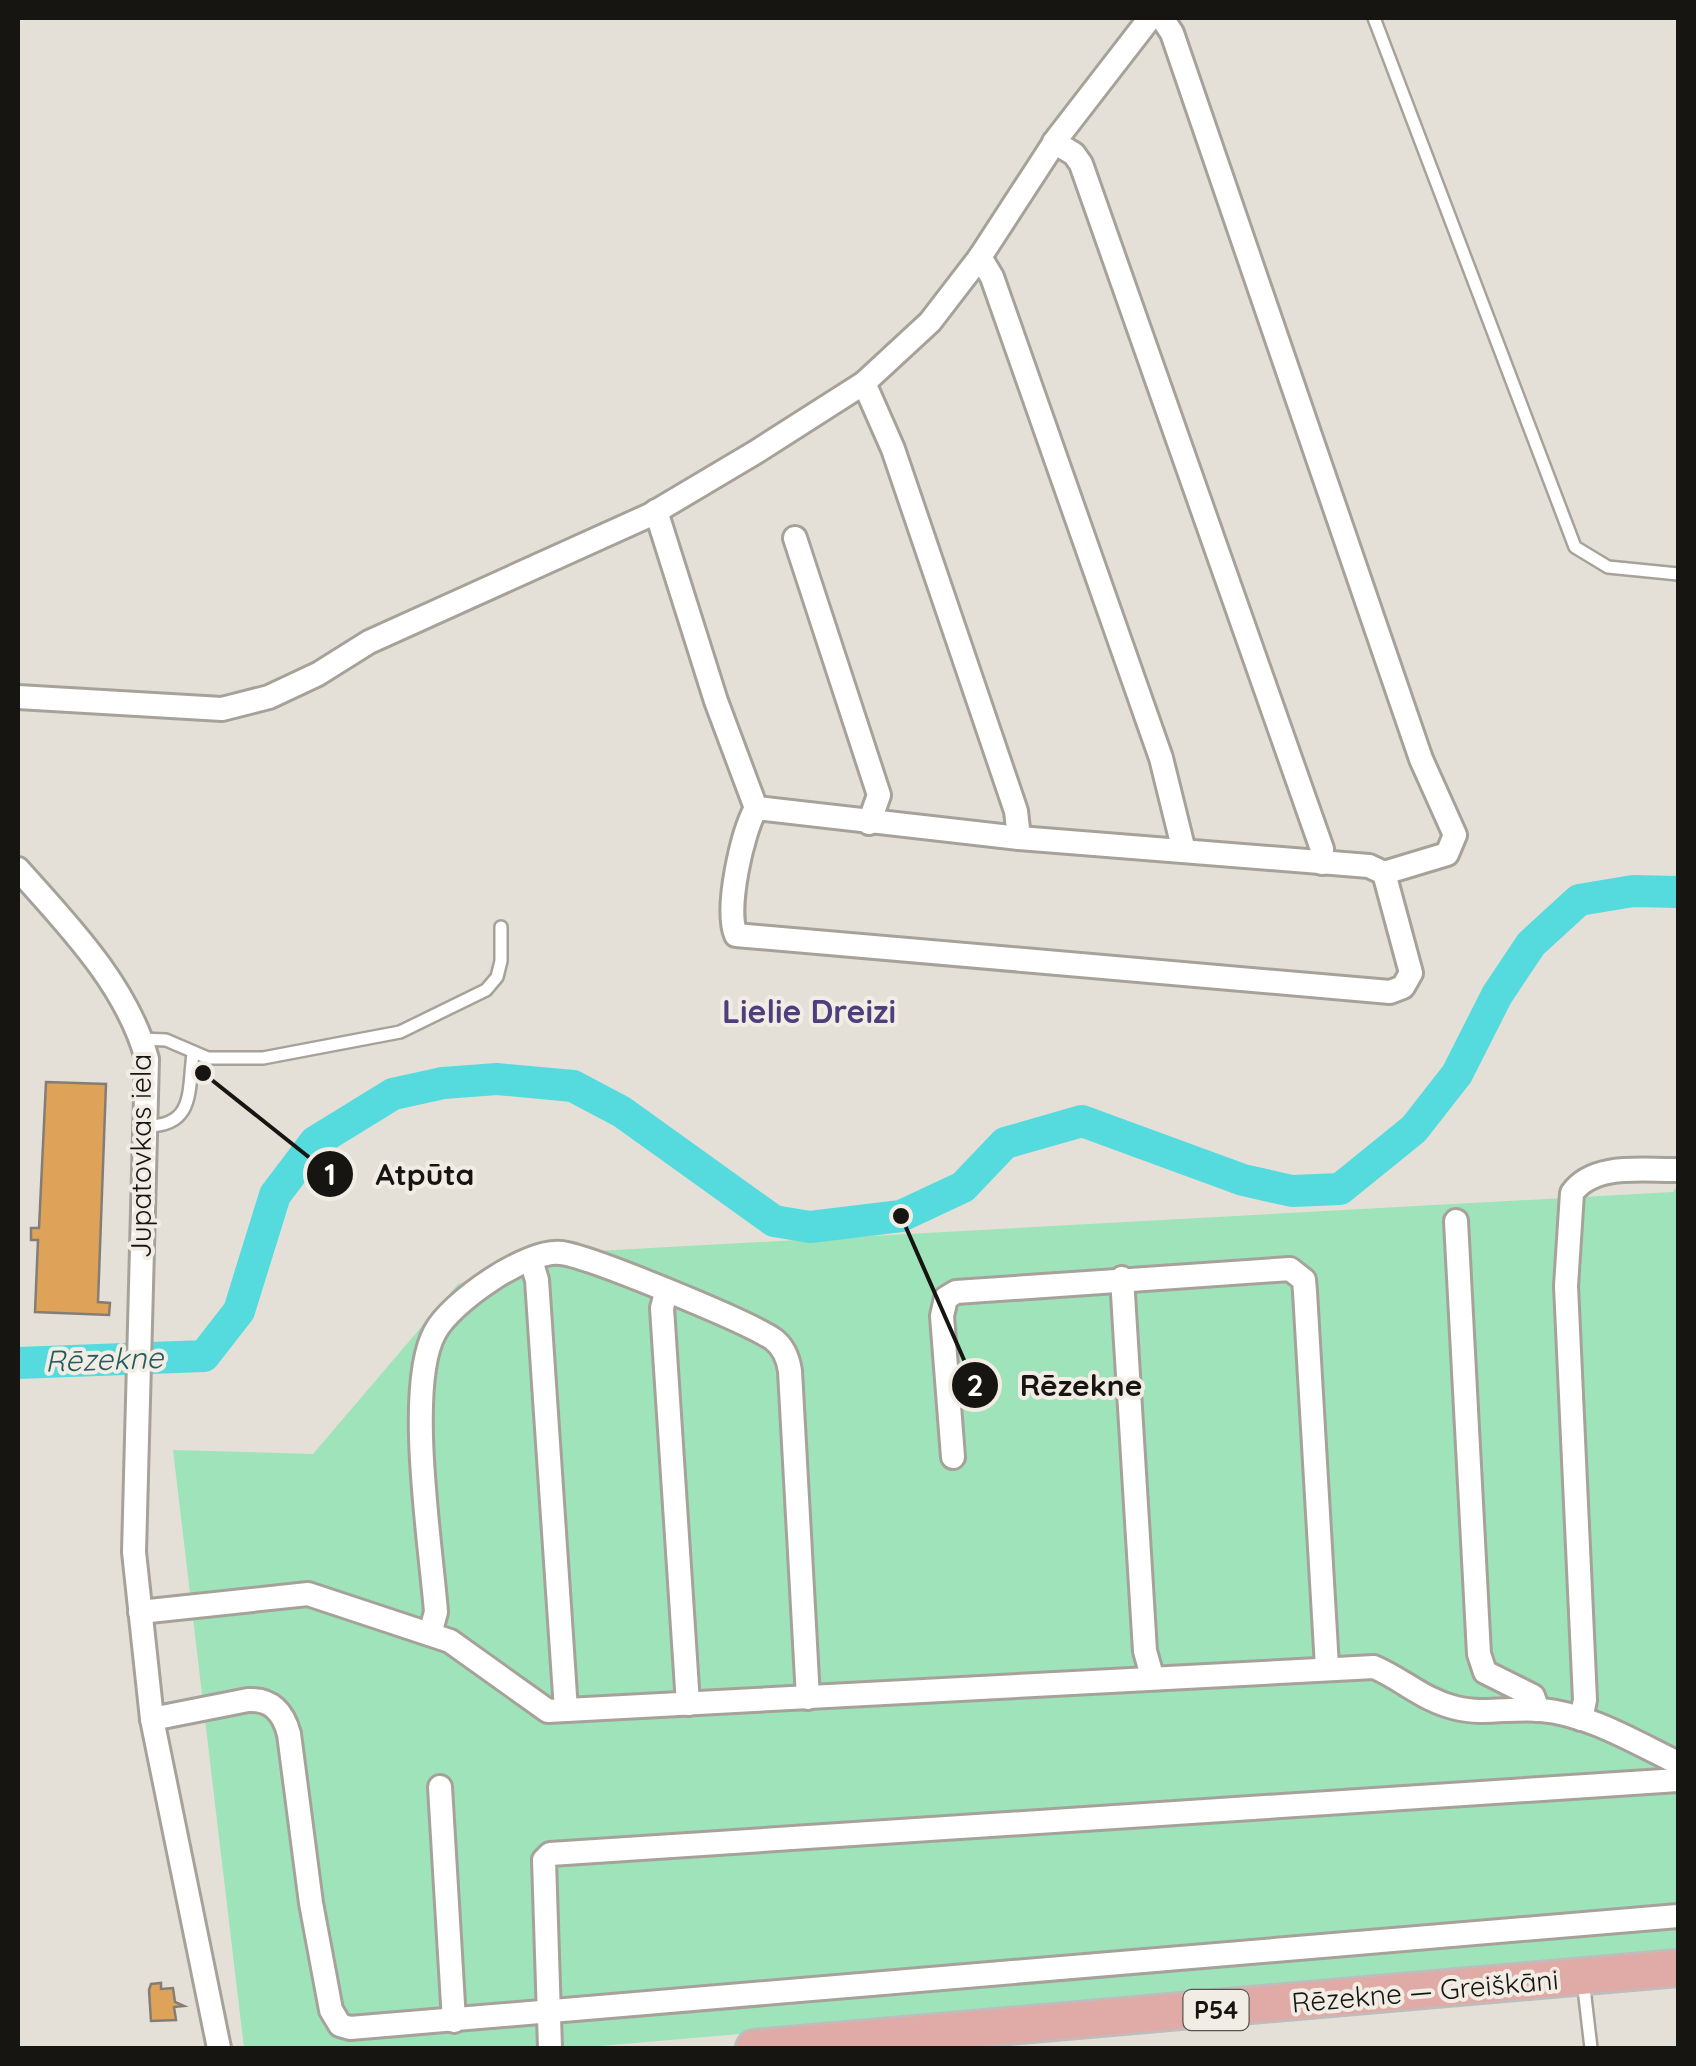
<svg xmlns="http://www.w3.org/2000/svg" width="1696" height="2066" font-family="Quicksand,sans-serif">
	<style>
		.green { fill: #9ee3ba }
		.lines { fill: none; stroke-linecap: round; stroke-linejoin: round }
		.river { stroke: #55dbde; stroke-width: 32 }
		.building { fill: #dea359; stroke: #847d76; stroke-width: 2.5 }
		.service-casing { stroke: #a7a299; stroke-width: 16 }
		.minor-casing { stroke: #a7a299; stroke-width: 28 }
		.primary-casing { stroke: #bebdbd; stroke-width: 40 }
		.service { stroke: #fff; stroke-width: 11 }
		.minor { stroke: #fff; stroke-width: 22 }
		.primary { stroke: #e0aba6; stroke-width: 35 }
		.labels { text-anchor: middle; stroke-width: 8; stroke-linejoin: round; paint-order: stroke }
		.shield { fill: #f2ede4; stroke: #595651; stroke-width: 2.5 }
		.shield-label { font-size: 25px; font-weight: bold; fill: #171512 }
		.street-label { font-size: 28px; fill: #171512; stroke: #f2ede4 }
		.water-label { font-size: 30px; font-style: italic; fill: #245c5d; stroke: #f2ede4 }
		.quarter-label { font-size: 32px; font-weight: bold; fill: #4d3f7c; stroke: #f2ede4 }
		.leader { fill: none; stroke: #171512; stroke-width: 4 }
		.callout-dot { fill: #171512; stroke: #f2ede4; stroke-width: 4 }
		.mark-label { font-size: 30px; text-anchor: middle; font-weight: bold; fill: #fff }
		.callout-label { font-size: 30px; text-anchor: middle; font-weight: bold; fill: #171512; stroke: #f2ede4; stroke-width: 8; stroke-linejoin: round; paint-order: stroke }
	</style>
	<rect width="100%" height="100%" fill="#e5e0d7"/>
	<polygon class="green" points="1678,1184 1678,1954 576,2048 244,2048 173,1450 313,1454 458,1284 578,1252 1673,1192"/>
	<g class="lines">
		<polyline class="river" points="18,1363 204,1356 239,1311 275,1195 315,1142 393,1094 443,1083 497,1079 573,1086 622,1112 774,1221 810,1227 901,1216 963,1187 1005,1143 1082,1121 1243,1180 1292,1191 1340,1189 1414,1129 1457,1074 1497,995 1531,944 1579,900 1633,891 1678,892"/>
	</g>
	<g class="building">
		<polygon points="46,1082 106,1084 98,1302 110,1303 109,1315 35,1312 38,1240 31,1240 31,1228 39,1228"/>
		<polygon points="161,1983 161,1989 173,1988 175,2002 184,2006 174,2007 176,2020 151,2021 149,1990 151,1984"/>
	</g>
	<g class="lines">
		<g class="service-casing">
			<g id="service">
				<polyline points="1374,18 1575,547 1608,567 1678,574"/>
				<polyline points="141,1039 166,1040 208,1058 263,1058 400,1032 486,990 497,977 501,961 501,927"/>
				<path d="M147,1126C195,1126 188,1090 193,1054"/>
				<polyline points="1583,1980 1591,2048"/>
			</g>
		</g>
		<g class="minor-casing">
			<g id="minor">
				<polyline points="1162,18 1172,33 1421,759 1455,835 1447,854 1384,873"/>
				<polyline points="1054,142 1074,154 1081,164 1322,849 1322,863"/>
				<polyline points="980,257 992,277 1161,758 1184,851"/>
				<polyline points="864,383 893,449 1016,811 1019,838"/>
				<path d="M656,511L716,701L756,808L1019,838L1369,866L1384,873L1411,973L1403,987L1390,992L736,935C725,909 742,833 756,808"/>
				<polyline points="795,538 879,795 869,823"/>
				<polyline points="18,697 222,709 269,697 318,674 369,642 650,515 756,452 864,383 930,322 980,257 1058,137 1150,18"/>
				<path d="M18,869C67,924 127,985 147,1059L134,1552L152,1719L219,2048"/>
				<polyline points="1456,1221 1479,1654 1485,1672 1533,1696 1538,1710"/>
				<polyline points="531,1260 537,1280 566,1710"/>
				<polyline points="1122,1278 1145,1651 1152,1676"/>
				<polyline points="666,1293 662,1308 688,1704"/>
				<polyline points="953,1457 942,1316 946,1298 956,1292 1290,1269 1304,1280 1305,1292 1327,1667"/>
				<path d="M140,1612L308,1594L450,1641L548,1711L1374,1667C1404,1680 1423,1700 1456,1708C1483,1715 1514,1707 1541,1710C1589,1714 1636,1743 1678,1763"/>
				<path d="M430,1634L436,1612C431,1547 405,1386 435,1332C451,1302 527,1249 561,1253C589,1256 748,1322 773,1339C784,1347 788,1358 790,1371L808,1698"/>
				<path d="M152,1719L248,1700C272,1699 283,1712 289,1734L311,1903L331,2010L340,2025L350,2028L1678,1916"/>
				<path d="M1581,1719L1585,1700L1566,1286L1572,1193C1594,1162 1645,1171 1678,1170"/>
				<polyline points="440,1787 454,2021"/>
				<polyline points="550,2048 544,1860 550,1854 1678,1780"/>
			</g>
		</g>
		<g class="primary-casing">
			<polyline id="primary" points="754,2048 1678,1968"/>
		</g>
		<use href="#service" class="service"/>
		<use href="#minor" class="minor"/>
		<use href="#primary" class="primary"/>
	</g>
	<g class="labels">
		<rect class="shield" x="1183.5" y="1990" width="65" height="40" rx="8"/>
		<g class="shield-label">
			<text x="1216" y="2019">P54</text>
		</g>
		<g class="street-label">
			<text transform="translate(141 1156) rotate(-90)" y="10">Jupatovkas iela</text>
			<text transform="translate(1425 1991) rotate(-5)" y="10">Rēzekne — Greiškāni</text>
		</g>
		<g class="water-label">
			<text transform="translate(104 1360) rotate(-2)" y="10">Rēzekne</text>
		</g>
		<g class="quarter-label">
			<text x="809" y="1023">Lielie Dreizi</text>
		</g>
	</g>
	<path class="leader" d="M203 1073L330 1174M901 1216L975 1385"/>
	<g class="callout-dot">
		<circle cx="203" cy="1073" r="10"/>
		<circle cx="901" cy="1216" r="10"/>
		<circle cx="330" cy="1174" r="25"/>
		<circle cx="975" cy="1385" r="25"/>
	</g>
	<g class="mark-label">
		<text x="330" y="1185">1</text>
		<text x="975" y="1396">2</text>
	</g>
	<g class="callout-label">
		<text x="425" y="1185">Atpūta</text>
		<text x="1081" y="1396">Rēzekne</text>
	</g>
	<rect width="1696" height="2066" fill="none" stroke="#171512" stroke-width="40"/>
</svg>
